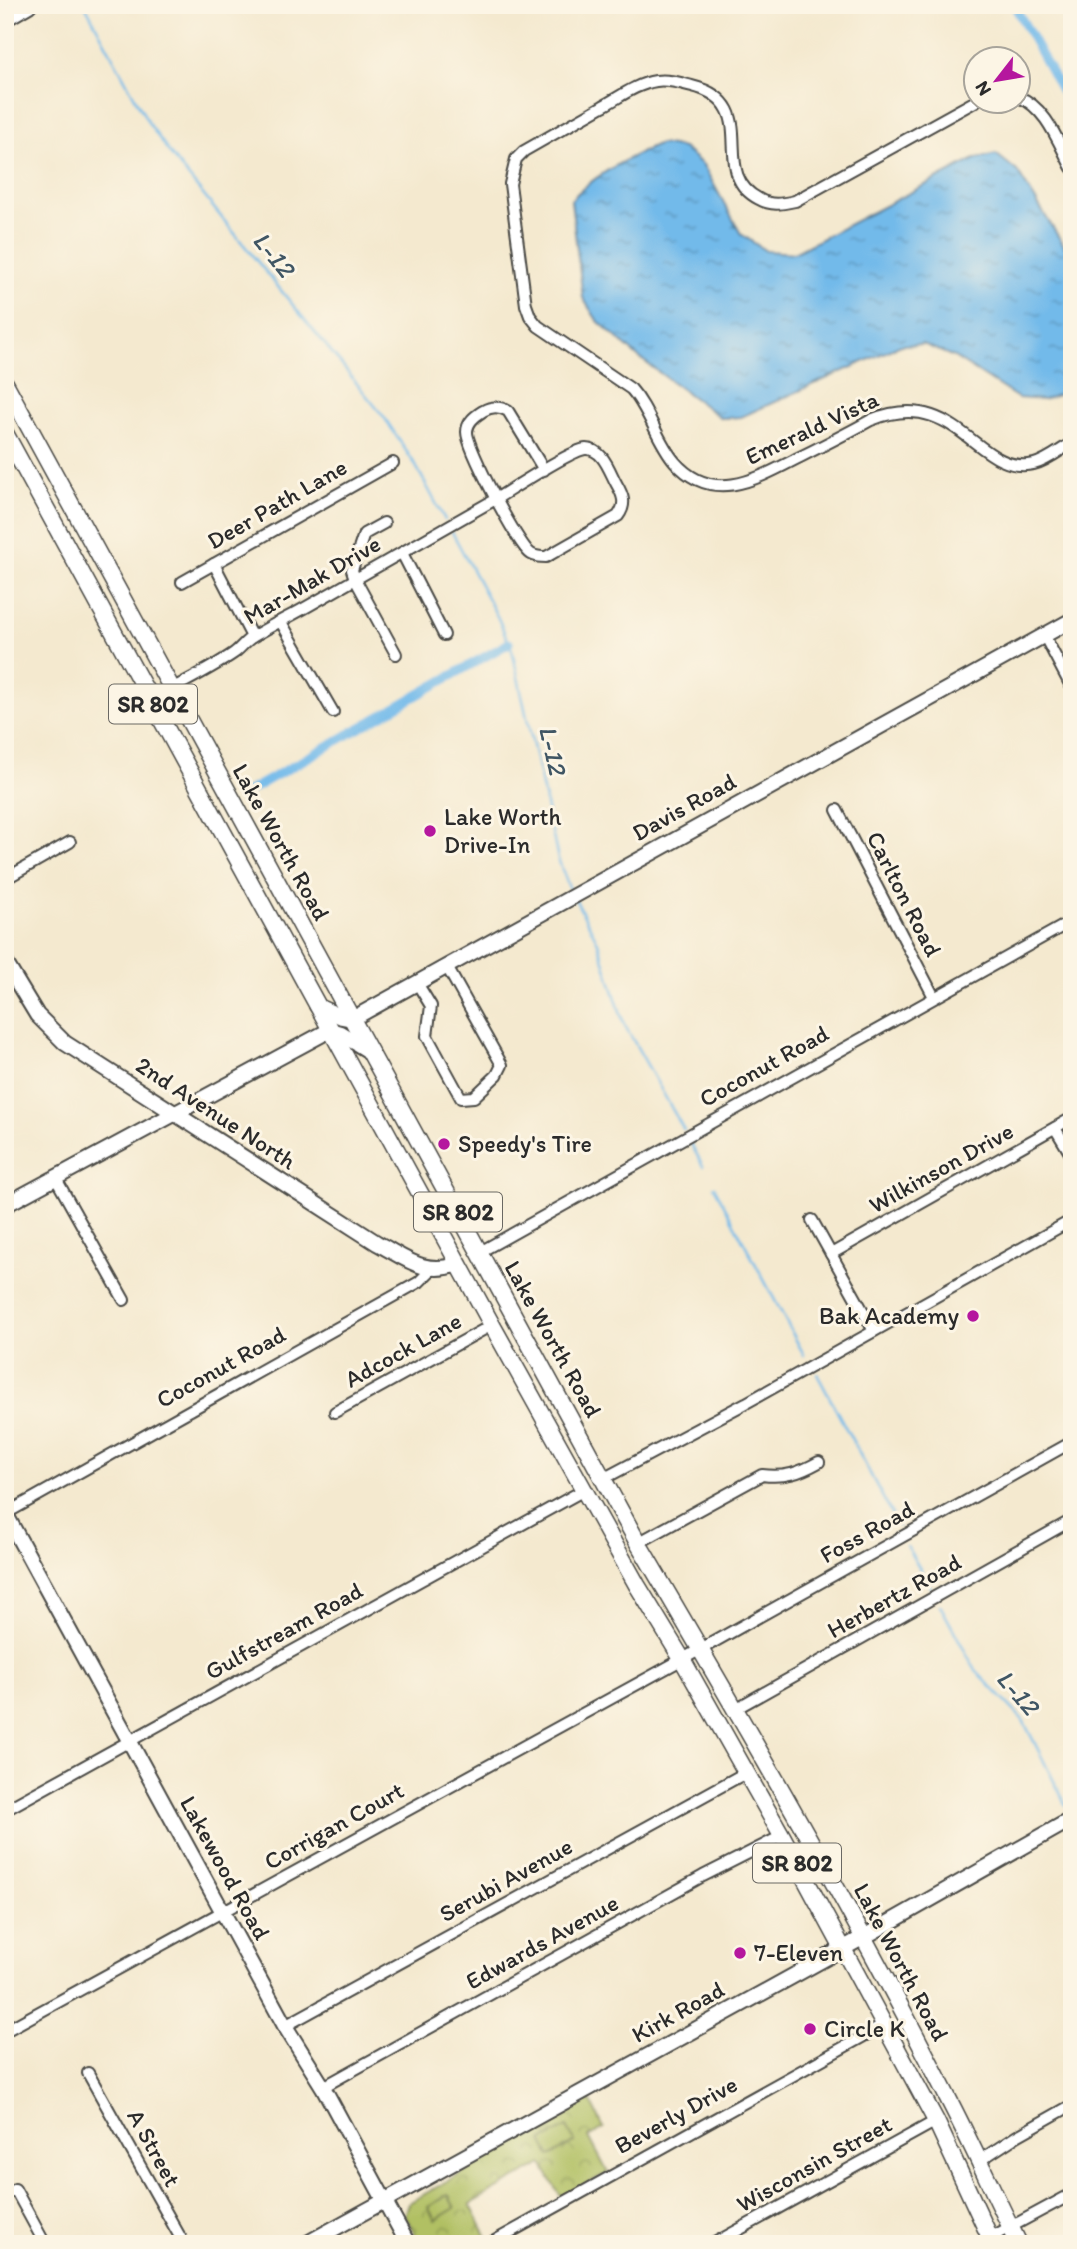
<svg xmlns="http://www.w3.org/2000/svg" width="1077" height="2249" font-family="Itim,sans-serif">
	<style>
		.park { fill: url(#park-crowns); stroke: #6e7647; stroke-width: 2 }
		.pitch { fill: #b1c063; stroke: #6e7647; stroke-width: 2 }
		.water { fill: url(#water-ripples); stroke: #4e728a; stroke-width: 2 }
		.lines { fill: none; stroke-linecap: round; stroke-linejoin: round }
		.stream { stroke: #72baea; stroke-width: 2.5 }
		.canal { stroke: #72baea; stroke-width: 9 }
		.street-casing { stroke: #494844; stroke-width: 14 }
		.secondary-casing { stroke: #494844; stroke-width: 18 }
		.primary-casing { stroke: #494844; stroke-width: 19 }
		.street { stroke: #fff; stroke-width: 10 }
		.secondary { stroke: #fff; stroke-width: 14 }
		.primary { stroke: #fff; stroke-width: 16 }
		.poi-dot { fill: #b5179e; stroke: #fcf5e5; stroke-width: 2.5 }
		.labels { text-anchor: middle; stroke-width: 6; stroke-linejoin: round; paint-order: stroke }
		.shield { fill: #fcf5e5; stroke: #6a6863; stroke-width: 2 }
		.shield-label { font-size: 23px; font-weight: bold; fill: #2b2b2b }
		.street-label { font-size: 24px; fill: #2b2b2b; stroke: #fcf5e5 }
		.poi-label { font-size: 24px; fill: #2b2b2b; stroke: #fcf5e5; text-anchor: start }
		.water-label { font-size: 26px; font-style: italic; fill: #405664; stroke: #fcf5e5 }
	</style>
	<defs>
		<pattern id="park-crowns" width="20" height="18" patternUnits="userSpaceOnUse" patternTransform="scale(1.75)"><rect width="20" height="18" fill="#b1c063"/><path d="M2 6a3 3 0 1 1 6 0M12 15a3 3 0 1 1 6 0" fill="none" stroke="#909c52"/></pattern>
		<pattern id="water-ripples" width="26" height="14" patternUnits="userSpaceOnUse" patternTransform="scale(1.75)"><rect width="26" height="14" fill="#72baea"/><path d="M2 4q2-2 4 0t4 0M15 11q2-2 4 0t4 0" fill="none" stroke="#5e97be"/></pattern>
	</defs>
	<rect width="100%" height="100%" fill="#fcf5e5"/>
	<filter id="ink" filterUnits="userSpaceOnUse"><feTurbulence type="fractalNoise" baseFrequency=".0143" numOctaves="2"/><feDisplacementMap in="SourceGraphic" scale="14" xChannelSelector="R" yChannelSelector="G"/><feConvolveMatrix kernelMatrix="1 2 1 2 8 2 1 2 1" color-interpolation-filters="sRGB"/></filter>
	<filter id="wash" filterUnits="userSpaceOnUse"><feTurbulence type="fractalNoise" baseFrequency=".00686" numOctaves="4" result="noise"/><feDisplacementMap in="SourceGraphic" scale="28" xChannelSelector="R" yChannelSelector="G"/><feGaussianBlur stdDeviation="1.57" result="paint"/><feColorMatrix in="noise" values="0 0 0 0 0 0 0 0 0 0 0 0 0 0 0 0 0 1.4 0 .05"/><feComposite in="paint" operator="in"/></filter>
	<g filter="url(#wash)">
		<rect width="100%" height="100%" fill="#f4e9cf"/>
		<polygon class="park" points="590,2100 604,2128 589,2137 608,2173 561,2197 542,2164 470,2204 487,2237 475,2244 420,2244 405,2215 409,2203"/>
		<g class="pitch">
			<polygon points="567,2127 575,2142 550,2156 542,2141"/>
			<polygon points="448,2195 455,2208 435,2220 428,2207"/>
		</g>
		<path class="water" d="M660,144L683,148L703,165L741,234L766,251L794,253L975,159L996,154L1017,171L1072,258V390L1043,400L1018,398L954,357L923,344L901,345L741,417L721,418L637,356L597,320L583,298L571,200C593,176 629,157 660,144Z"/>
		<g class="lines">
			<g class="stream">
				<polyline points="85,5 149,124 174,159 384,417 416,466 445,520"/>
				<polyline points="452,532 498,618 512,650 558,859 570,890"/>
				<polyline points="575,899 598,942 624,1024 684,1130"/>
				<polyline points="690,1142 703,1166"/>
				<polyline points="714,1186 804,1355"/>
				<polyline points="817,1374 898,1526"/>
				<polyline points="907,1547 931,1588"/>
				<polyline points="940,1605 976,1671 1023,1720 1066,1805"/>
			</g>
			<g class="canal">
				<polyline points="1014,5 1072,110"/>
				<polyline points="247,792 509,643"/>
			</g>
		</g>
	</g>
	<g filter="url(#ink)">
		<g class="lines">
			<g class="street-casing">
				<g id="street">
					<path d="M1018,97C1046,106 1059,144 1072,168"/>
					<path d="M976,101L795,201C781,204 771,206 759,199C706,172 766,104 692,86C680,83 668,79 656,81C636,84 620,97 603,106C577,121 550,136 524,151L516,159L510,184L526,305L530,316L538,326L631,389C650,410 656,440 675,462C713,506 759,478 800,457C824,445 848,433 871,420C958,385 977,477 1034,464C1047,461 1060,450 1072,443"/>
					<polyline points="384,523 364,534 352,570 355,579 396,654"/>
					<polyline points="402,553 444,635"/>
					<polyline points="214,564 252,637"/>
					<polyline points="182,582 393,463"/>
					<polyline points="281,622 333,712"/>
					<polyline points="1044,635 1072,688"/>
					<path d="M151,700C178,685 208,671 234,653C241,648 246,640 254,636C272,625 291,616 310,605C371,570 433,535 494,500C509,491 573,449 586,449C603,449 609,470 616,483C623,495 627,504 618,516L546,557C540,557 536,557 531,554C518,545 467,448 467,432C467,422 475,416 483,411C492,406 499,406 508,411L544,470"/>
					<polyline points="837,810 934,997"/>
					<polyline points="5,879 70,842"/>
					<polyline points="417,983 431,1006 427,1036 461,1098 474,1097 497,1075 502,1065 447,967"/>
					<polyline points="1055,1128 1072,1156"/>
					<polyline points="55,1177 124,1300"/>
					<polyline points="812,1220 874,1331"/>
					<polyline points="480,1252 1072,921"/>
					<polyline points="831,1254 1072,1118"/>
					<polyline points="335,1412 492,1325"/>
					<polyline points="603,1479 746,1403 1072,1220"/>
					<polyline points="5,1514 419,1282 432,1269"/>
					<path d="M638,1543L762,1475C785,1478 799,1473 819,1462"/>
					<polyline points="737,1708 1072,1520"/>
					<polyline points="5,1810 584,1490"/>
					<polyline points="285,2026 747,1772"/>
					<polyline points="5,2031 701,1649 1072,1442"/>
					<polyline points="88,2073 184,2244"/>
					<polyline points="323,2087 703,1876 782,1836"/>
					<polyline points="979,2161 1017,2136 1072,2105"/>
					<polyline points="5,2195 15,2189 45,2244"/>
					<polyline points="990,2238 1072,2194"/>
					<polyline points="489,2244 884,2025"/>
					<polyline points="713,2244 936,2121"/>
				</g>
			</g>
			<g class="secondary-casing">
				<g id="secondary">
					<polyline points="5,19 29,5"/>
					<path d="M5,962L37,1015L65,1043L377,1243C407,1259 424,1276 459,1264"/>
					<polyline points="317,1006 342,1017 352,1019 1072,620"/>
					<polyline points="5,1205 330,1030 340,1033 369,1051"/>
					<polyline points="5,1513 285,2026 323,2087 408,2244"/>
					<polyline points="306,2244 862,1938 1072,1819"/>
				</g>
			</g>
			<g class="primary-casing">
				<g id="primary">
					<path d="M5,383L638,1543C747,1728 855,1914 952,2106C975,2151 996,2198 1019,2244"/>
					<polyline points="5,433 492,1325 637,1585 682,1659 782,1836 936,2121 993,2244"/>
				</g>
			</g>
			<use href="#street" class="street"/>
			<use href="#secondary" class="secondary"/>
			<use href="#primary" class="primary"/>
		</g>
	</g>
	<g class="poi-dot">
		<circle cx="430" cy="831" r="7"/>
		<circle cx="444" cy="1144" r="7"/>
		<circle cx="973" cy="1316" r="7"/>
		<circle cx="740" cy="1953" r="7"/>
		<circle cx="810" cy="2029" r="7"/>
	</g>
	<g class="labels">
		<g class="shield">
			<rect x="109" y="684.5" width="88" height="39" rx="5"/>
			<rect x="414" y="1192.5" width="88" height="39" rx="5"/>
			<rect x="753" y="1843.5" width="88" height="39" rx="5"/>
		</g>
		<g class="shield-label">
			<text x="153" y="712">SR 802</text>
			<text x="458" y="1220">SR 802</text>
			<text x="797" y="1871">SR 802</text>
		</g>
		<g class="street-label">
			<text transform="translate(812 428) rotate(-25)" y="8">Emerald Vista</text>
			<text transform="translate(277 504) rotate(-30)" y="8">Deer Path Lane</text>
			<text transform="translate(312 580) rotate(-30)" y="8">Mar-Mak Drive</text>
			<text transform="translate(684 807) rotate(-29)" y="8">Davis Road</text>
			<text transform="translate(281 842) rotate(61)" y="8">Lake Worth Road</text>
			<text transform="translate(904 894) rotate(63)" y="8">Carlton Road</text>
			<text transform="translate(764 1066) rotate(-29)" y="8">Coconut Road</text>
			<text transform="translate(216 1113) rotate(33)" y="8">2nd Avenue North</text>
			<text transform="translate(941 1168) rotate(-29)" y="8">Wilkinson Drive</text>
			<text transform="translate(553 1339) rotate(61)" y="8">Lake Worth Road</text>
			<text transform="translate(403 1350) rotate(-29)" y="8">Adcock Lane</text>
			<text transform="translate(221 1367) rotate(-29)" y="8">Coconut Road</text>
			<text transform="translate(867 1532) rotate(-29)" y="8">Foss Road</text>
			<text transform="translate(894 1596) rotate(-29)" y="8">Herbertz Road</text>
			<text transform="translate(284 1631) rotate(-29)" y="8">Gulfstream Road</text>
			<text transform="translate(334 1826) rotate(-29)" y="8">Corrigan Court</text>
			<text transform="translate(225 1868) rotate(61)" y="8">Lakewood Road</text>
			<text transform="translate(506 1880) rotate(-29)" y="8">Serubi Avenue</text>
			<text transform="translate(542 1942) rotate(-29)" y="8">Edwards Avenue</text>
			<text transform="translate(901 1962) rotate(62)" y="8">Lake Worth Road</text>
			<text transform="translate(678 2012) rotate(-29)" y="8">Kirk Road</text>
			<text transform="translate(676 2115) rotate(-29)" y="8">Beverly Drive</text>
			<text transform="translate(154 2148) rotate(61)" y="8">A Street</text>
			<text transform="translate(814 2164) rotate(-29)" y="8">Wisconsin Street</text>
		</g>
		<g class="poi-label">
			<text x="444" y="825">Lake Worth<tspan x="444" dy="28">Drive-In</tspan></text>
			<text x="458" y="1152">Speedy's Tire</text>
			<text x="959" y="1324" text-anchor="end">Bak Academy</text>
			<text x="754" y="1961">7-Eleven</text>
			<text x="824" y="2037">Circle K</text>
		</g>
		<g class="water-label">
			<text transform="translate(274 254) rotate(51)" y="9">L-12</text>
			<text transform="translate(553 750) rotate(77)" y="9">L-12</text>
			<text transform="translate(1018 1692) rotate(49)" y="9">L-12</text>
		</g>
	</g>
	<rect width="1077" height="2249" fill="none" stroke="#fcf5e5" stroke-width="28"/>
	<g transform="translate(997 80) rotate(239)"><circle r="33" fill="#fcf5e5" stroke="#a8a49b" stroke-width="2"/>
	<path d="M0-5L12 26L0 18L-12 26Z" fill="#b5179e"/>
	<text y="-10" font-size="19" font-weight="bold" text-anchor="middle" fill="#2b2b2b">N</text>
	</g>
</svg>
